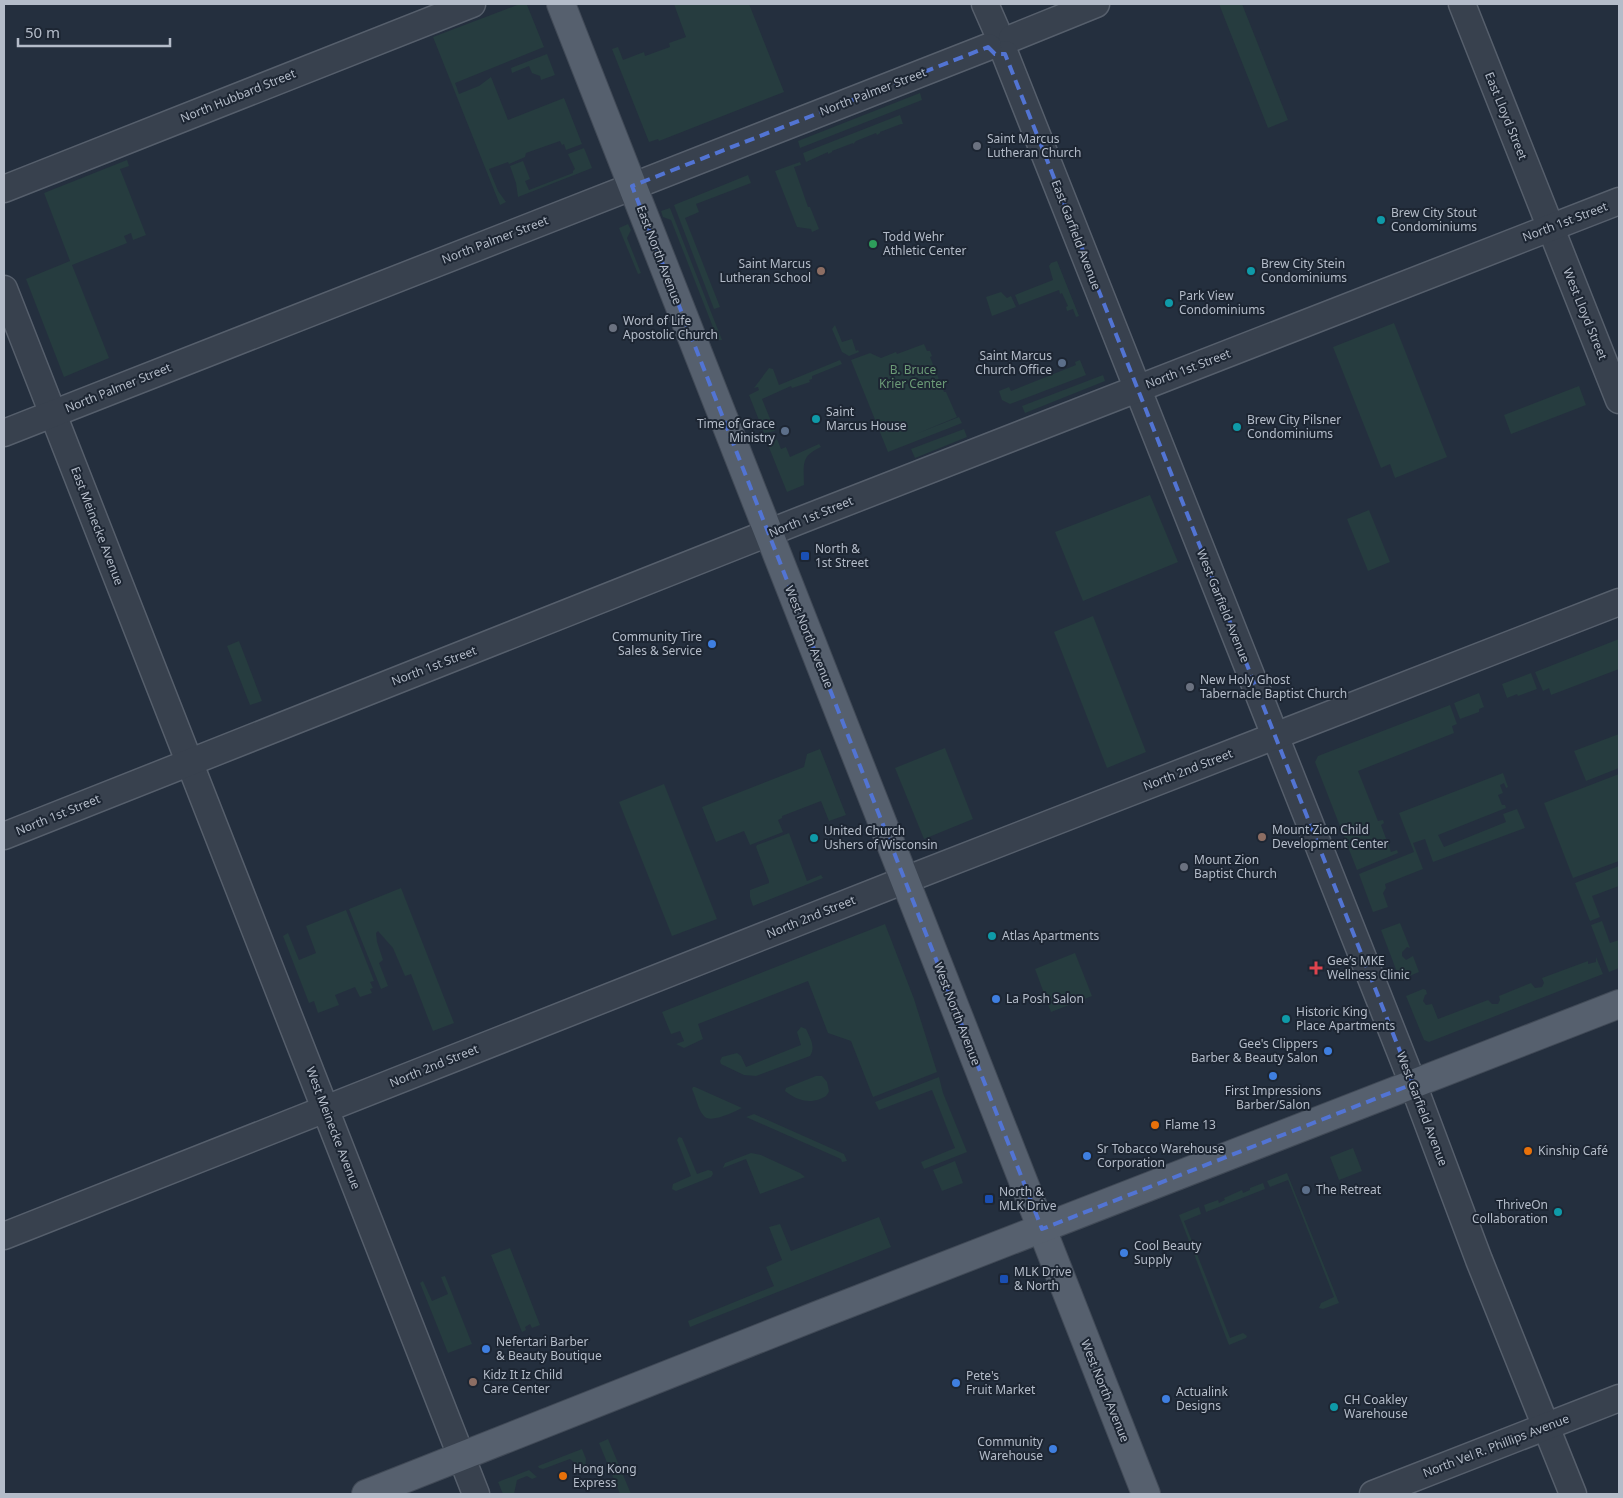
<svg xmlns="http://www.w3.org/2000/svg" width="1623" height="1498" font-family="'Noto Sans',sans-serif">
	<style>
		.green { fill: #263c3f }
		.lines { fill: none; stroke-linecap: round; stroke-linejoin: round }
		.minor-casing { stroke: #565f6c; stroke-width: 29 }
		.major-casing { stroke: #414a57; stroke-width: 30 }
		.minor { stroke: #38414e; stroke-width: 26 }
		.major { stroke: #56606e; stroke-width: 28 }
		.marked { fill: none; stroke: #5274d3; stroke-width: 4; stroke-dasharray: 10 6; stroke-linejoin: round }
		.worship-dot { fill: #6b7280; stroke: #1d2633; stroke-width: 2 }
		.culture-dot { fill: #0f9aa8; stroke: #1d2633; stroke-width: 2 }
		.leisure-dot { fill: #2e9e5b; stroke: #1d2633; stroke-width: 2 }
		.education-dot { fill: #8d6e63; stroke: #1d2633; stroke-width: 2 }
		.service-dot { fill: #5c6f8a; stroke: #1d2633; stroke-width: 2 }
		.transit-dot { fill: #1a4fb4; stroke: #1d2633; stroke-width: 2 }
		.shop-dot { fill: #3f7fe0; stroke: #1d2633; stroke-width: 2 }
		.health-dot { fill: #e0444e; stroke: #1d2633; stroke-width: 2 }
		.food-dot { fill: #e8710a; stroke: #1d2633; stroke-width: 2 }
		.labels { text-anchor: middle; stroke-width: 4; stroke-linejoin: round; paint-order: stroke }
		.street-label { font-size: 12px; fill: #b4bcc9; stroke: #1d2633 }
		.poi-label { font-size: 12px; fill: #b4bcc9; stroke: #1d2633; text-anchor: start }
		.park-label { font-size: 12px; fill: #6b9a76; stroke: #1d2633 }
	</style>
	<rect width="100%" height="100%" fill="#242f3e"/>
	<g class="green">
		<polygon points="520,4 527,5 544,47 455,83 459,94 479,86 491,77 508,120 564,98 582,144 566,150 564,144 562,145 560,141 526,153 525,157 509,164 508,162 489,169 498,191 506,202 500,205 433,37"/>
		<polygon points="674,4 749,4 784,92 659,141 658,139 649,142 612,49 618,47 623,60 644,52 645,56 670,47 669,43 686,37"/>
		<polygon points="1219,4 1242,4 1288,120 1268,128"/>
		<polygon points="547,54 555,75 541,80 540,76 532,73 529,66 512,73 511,68"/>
		<polygon points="920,93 922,100 800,148 798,141"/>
		<polygon points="900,115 903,124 901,124 880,132 880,133 877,135 876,133 856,141 853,144 853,143 832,151 832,152 828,154 828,152 806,162 803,153"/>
		<polygon points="584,148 592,168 518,197 516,183 510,166 523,161 530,179 525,181 529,190 573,173 573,171 575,169 568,154"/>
		<polygon points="127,160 129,166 120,169 146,235 133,240 131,233 124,236 127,243 72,265 109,358 64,377 26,279 70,261 44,193"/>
		<polygon points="800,162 801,165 794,167 808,207 810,207 819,229 812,232 811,229 797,227 775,171"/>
		<polygon points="748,175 751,183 696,204 699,212 685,218 720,307 714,309 674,205"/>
		<polygon points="670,208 722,340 718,340 671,220 663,217 661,211"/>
		<polygon points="628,224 631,230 627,238 641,273 638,274 619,228"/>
		<polygon points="1057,261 1079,316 1076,317 1073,309 1067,311 1066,307 1068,306 1062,293 1060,294 1059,290 1019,305 1015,295 1053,280 1049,266 1051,263"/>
		<polygon points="1001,292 1007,298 1011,296 1016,307 992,316 986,297"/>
		<polygon points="1394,323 1447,457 1395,478 1390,464 1381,468 1333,347"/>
		<polygon points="835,325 842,342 852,339 856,351 858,350 859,352 849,356 842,352 832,329"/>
		<polygon points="924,344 927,351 930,351 932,356 930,357 944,392 946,392 957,417 916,434 959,417 962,423 888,452 851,360 870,353 881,358 896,352 897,354"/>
		<polygon points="840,360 842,364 812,376 812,379 809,380 810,382 792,388 791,386 762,399 775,431 764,433 749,395 759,390 758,387 754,388 769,368 773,369 779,385"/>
		<polygon points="1080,360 1086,375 1010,404 1002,400 999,391 1009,387 1011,391 1076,365 1075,362"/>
		<polygon points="1103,375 1105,381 1025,413 1022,406"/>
		<polygon points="1579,386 1586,405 1511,434 1504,415"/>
		<polygon points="964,429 967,437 915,458 911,449"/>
		<path d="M777,439L781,449L786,447L790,457L819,444L821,447C800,456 804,465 804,485L787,492L768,445Z"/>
		<polygon points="1150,495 1178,562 1083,601 1055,532"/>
		<polygon points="1369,510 1390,562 1368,571 1347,519"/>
		<polygon points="1093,616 1146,752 1107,768 1054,632"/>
		<polygon points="1619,639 1619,669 1551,695 1549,688 1543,691 1535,672"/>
		<polygon points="239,641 262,701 250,705 227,646"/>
		<polygon points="1531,673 1537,689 1518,696 1517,694 1507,698 1502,684"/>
		<polygon points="1479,693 1484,707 1479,709 1479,712 1460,719 1454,703"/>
		<polygon points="1450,705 1457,724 1452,726 1454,733 1358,771 1378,821 1383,820 1384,823 1381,825 1391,852 1397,850 1398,853 1357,870 1315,762 1318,756"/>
		<polygon points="1619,734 1619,768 1586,781 1574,751"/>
		<polygon points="945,748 973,819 924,839 895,768"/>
		<polygon points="820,749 846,815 829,821 821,801 782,816 782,818 778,820 783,832 750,845 744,831 716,842 702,807 804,767 807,754"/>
		<polygon points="1503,773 1508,787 1506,788 1504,783 1500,785 1503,793 1498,795 1502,805 1505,805 1506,808 1438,835 1444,847 1506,822 1503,814 1517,809 1525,828 1433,862 1425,839 1413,843 1423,869 1385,884 1386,888 1383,893 1388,907 1373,912 1359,874 1414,852 1399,813"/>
		<polygon points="1619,774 1619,861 1573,878 1544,803"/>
		<polygon points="664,784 717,919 672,936 619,802"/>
		<polygon points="789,833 807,881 821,875 823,878 753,906 750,897 750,890 769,883 769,881 756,847 757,845"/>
		<polygon points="1619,866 1619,886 1592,896 1600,917 1590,921 1575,883"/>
		<polygon points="401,888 454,1023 433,1031 411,974 405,976 393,948 378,931 376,933 377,942 383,960 379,963 388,986 381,989 349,909"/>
		<polygon points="346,910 374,981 370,982 373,988 370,989 372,993 360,997 355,987 335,995 339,1005 318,1013 314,1001 309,1003 283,936 288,933 299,960 316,953 306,926"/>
		<polygon points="1602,921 1610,943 1619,940 1619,968 1609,972 1591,925"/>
		<polygon points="1400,923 1410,948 1407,947 1402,952 1402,956 1406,960 1413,956 1419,972 1400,980 1381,930"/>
		<polygon points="885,924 914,999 937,1072 873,1097 851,1041 828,1033 808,981 698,1024 703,1039 684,1048 676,1044 684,1041 680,1031 671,1034 662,1012"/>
		<polygon points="1075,953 1092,996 1051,1012 1035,969"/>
		<polygon points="1596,957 1603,974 1429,1042 1424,1040 1406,996 1423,989 1426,990 1427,994 1425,995 1423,1001 1426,1005 1432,1004 1438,1019 1488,1000 1492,1004 1498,1004 1500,1000 1499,996 1531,983 1535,988 1542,987 1544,983 1542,978 1588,961 1588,964 1596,962"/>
		<path d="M801,1027L806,1029C810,1038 816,1047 810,1056L756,1076L744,1075L721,1064L720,1061L722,1057L737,1053L741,1056L746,1067L801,1045L797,1032Z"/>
		<path d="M816,1076H822L827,1082L829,1091C827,1096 825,1097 820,1099C807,1104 795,1099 785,1091L786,1088Z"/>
		<polygon points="939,1077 943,1093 967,1152 924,1169 921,1162 955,1148 932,1090 879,1110 875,1102"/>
		<path d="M693,1087H695L742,1108C734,1112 710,1124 704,1116C698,1110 696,1097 692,1089Z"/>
		<polygon points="754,1114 844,1154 847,1161 842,1162 841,1159 746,1117"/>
		<polygon points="679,1137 682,1138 697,1174 708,1170 712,1171 713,1174 711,1177 676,1191 672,1189 673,1184 691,1176 677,1140"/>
		<polygon points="1353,1148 1362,1171 1339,1180 1330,1157"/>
		<polygon points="751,1153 761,1155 800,1173 805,1177 760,1194 746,1159 723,1168 725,1163"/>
		<polygon points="955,1161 963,1183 942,1191 933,1170"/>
		<polygon points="1287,1173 1339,1303 1323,1309 1319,1308 1321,1303 1334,1297 1288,1180 1270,1187 1267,1181"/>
		<polygon points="1263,1183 1265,1189 1206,1212 1204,1205 1218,1200 1219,1203 1225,1200 1224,1198 1242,1190 1243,1193 1250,1190 1250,1188"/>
		<polygon points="1199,1207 1201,1214 1184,1221 1230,1338 1243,1333 1247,1336 1246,1338 1229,1345 1179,1215"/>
		<polygon points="879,1217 891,1247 690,1327 688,1321 774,1286 766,1267 782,1260 769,1227 780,1224 791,1251"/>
		<polygon points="510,1248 540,1325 532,1328 530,1324 525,1327 526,1330 522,1332 491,1255"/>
		<polygon points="445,1276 472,1344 448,1353 420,1283 423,1281 432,1301 448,1294 441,1277"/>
		<polygon points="608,1439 631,1494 620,1494 599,1443"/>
		<polygon points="582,1449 586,1459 585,1468 586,1472 570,1459 543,1469 539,1468 538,1466"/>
		<polygon points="529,1470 537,1477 532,1479 527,1476 517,1480 514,1494 503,1494 498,1482"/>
	</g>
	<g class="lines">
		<g class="minor-casing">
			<g id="minor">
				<polyline points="985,4 996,29"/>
				<polyline points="1462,4 1619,400"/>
				<polyline points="1012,38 1096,4"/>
				<polyline points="1005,54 1413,1084 1479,1260 1573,1494"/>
				<polyline points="4,189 472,4"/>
				<polyline points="4,289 476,1494"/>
				<polyline points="4,433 988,47"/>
				<polyline points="4,836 801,520 1619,201"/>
				<polyline points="4,1236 905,880 1619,602"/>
				<polyline points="1373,1494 1619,1398"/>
			</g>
		</g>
		<g class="major-casing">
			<g id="major">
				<polyline points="561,4 1146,1494"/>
				<polyline points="366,1494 816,1316 1619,1004"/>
			</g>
		</g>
		<use href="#minor" class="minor"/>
		<use href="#major" class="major"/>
	</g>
	<path class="marked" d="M988,47L995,54H1005L1413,1084L1042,1229L632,186Z"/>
	<g class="worship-dot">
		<circle cx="977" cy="146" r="5"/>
		<circle cx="613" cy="328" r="5"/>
		<circle cx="1190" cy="687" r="5"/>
		<circle cx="1184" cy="867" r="5"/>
	</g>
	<g class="culture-dot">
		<circle cx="1381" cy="220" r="5"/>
		<circle cx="1251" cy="271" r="5"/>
		<circle cx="1169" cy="303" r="5"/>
		<circle cx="816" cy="419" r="5"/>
		<circle cx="1237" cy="427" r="5"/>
		<circle cx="814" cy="838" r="5"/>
		<circle cx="992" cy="936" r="5"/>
		<circle cx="1286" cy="1019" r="5"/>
		<circle cx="1558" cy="1212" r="5"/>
		<circle cx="1334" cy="1407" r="5"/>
	</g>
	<circle class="leisure-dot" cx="873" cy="244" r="5"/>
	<g class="education-dot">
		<circle cx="821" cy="271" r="5"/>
		<circle cx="1262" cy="837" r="5"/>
		<circle cx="473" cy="1382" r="5"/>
	</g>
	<g class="service-dot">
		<circle cx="1062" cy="363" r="5"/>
		<circle cx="785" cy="431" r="5"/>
		<circle cx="1306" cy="1190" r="5"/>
	</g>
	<g class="transit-dot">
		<rect x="800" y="551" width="10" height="10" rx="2.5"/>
		<rect x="984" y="1194" width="10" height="10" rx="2.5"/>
		<rect x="999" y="1274" width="10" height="10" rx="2.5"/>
	</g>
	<g class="shop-dot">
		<circle cx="712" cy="644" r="5"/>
		<circle cx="996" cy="999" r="5"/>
		<circle cx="1328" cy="1051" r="5"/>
		<circle cx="1273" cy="1076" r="5"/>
		<circle cx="1087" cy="1156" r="5"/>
		<circle cx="1124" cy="1253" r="5"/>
		<circle cx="486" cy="1349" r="5"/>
		<circle cx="956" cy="1383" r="5"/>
		<circle cx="1166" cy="1399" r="5"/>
		<circle cx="1053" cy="1449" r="5"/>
	</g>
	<path class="health-dot" d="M1313.5 960.5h5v5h5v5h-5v5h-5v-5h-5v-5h5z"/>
	<g class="food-dot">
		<circle cx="1155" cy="1125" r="5"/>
		<circle cx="1528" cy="1151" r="5"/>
		<circle cx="563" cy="1476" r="5"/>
	</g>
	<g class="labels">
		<g class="street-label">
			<text transform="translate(873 92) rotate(-21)" y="4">North Palmer Street</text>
			<text transform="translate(238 96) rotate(-22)" y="4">North Hubbard Street</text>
			<text transform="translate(1506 116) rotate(68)" y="4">East Lloyd Street</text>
			<text transform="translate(1565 222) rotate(-21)" y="4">North 1st Street</text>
			<text transform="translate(1076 235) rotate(69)" y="4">East Garfield Avenue</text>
			<text transform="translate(495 240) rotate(-21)" y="4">North Palmer Street</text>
			<text transform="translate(659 255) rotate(69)" y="4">East North Avenue</text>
			<text transform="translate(1585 314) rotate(68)" y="4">West Lloyd Street</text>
			<text transform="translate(1188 369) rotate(-21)" y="4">North 1st Street</text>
			<text transform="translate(118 388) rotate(-22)" y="4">North Palmer Street</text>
			<text transform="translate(811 517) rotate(-22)" y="4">North 1st Street</text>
			<text transform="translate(97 526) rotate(69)" y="4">East Meinecke Avenue</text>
			<text transform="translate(1223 606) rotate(68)" y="4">West Garfield Avenue</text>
			<text transform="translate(809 637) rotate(68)" y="4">West North Avenue</text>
			<text transform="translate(434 666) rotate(-21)" y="4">North 1st Street</text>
			<text transform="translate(1188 770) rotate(-21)" y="4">North 2nd Street</text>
			<text transform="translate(58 815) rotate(-22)" y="4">North 1st Street</text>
			<text transform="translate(811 917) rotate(-22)" y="4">North 2nd Street</text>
			<text transform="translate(957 1014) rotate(69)" y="4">West North Avenue</text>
			<text transform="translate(434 1066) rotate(-22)" y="4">North 2nd Street</text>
			<text transform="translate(1422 1109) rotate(69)" y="4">West Garfield Avenue</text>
			<text transform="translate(333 1128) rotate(69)" y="4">West Meinecke Avenue</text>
			<text transform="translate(1105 1391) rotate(68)" y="4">West North Avenue</text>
			<text transform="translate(1496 1446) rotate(-21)" y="4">North Vel R. Phillips Avenue</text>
		</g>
		<g class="poi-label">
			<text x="987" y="143">Saint Marcus<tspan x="987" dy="14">Lutheran Church</tspan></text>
			<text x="1391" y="217">Brew City Stout<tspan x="1391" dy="14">Condominiums</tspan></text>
			<text x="883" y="241">Todd Wehr<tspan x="883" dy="14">Athletic Center</tspan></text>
			<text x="811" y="268" text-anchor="end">Saint Marcus<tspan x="811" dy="14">Lutheran School</tspan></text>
			<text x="1261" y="268">Brew City Stein<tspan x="1261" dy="14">Condominiums</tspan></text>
			<text x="1179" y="300">Park View<tspan x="1179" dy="14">Condominiums</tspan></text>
			<text x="623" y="325">Word of Life<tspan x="623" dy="14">Apostolic Church</tspan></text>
			<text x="1052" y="360" text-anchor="end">Saint Marcus<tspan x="1052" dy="14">Church Office</tspan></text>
			<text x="826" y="416">Saint<tspan x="826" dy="14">Marcus House</tspan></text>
			<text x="1247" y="424">Brew City Pilsner<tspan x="1247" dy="14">Condominiums</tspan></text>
			<text x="775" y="428" text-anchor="end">Time of Grace<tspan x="775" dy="14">Ministry</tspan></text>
			<text x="815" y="553">North &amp;<tspan x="815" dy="14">1st Street</tspan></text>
			<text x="702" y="641" text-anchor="end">Community Tire<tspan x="702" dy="14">Sales &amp; Service</tspan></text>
			<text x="1200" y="684">New Holy Ghost<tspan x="1200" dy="14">Tabernacle Baptist Church</tspan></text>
			<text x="1272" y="834">Mount Zion Child<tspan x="1272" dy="14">Development Center</tspan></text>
			<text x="824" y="835">United Church<tspan x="824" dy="14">Ushers of Wisconsin</tspan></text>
			<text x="1194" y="864">Mount Zion<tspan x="1194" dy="14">Baptist Church</tspan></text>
			<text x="1002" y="940">Atlas Apartments</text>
			<text x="1327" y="965">Gee’s MKE<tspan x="1327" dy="14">Wellness Clinic</tspan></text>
			<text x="1006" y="1003">La Posh Salon</text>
			<text x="1296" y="1016">Historic King<tspan x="1296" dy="14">Place Apartments</tspan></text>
			<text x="1318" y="1048" text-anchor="end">Gee's Clippers<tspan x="1318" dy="14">Barber &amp; Beauty Salon</tspan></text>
			<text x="1273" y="1095" text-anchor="middle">First Impressions<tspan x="1273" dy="14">Barber/Salon</tspan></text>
			<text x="1165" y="1129">Flame 13</text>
			<text x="1097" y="1153">Sr Tobacco Warehouse<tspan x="1097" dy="14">Corporation</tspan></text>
			<text x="1538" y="1155">Kinship Café</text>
			<text x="1316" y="1194">The Retreat</text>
			<text x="999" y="1196">North &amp;<tspan x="999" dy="14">MLK Drive</tspan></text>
			<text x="1548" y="1209" text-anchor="end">ThriveOn<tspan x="1548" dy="14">Collaboration</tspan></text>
			<text x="1134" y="1250">Cool Beauty<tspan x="1134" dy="14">Supply</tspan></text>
			<text x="1014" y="1276">MLK Drive<tspan x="1014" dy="14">&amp; North</tspan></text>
			<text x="496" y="1346">Nefertari Barber<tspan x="496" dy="14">&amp; Beauty Boutique</tspan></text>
			<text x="483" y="1379">Kidz It Iz Child<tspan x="483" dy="14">Care Center</tspan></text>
			<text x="966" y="1380">Pete's<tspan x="966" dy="14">Fruit Market</tspan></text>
			<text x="1176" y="1396">Actualink<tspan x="1176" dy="14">Designs</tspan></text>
			<text x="1344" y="1404">CH Coakley<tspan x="1344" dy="14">Warehouse</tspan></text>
			<text x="1043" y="1446" text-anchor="end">Community<tspan x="1043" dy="14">Warehouse</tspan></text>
			<text x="573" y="1473">Hong Kong<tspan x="573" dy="14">Express</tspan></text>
		</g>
		<g class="park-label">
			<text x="913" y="374">B. Bruce<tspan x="913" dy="14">Krier Center</tspan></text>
		</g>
	</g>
	<rect width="1623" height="1498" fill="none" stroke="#b4bcc9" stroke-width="10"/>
	<path d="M18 38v8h152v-8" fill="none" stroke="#b4bcc9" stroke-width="2.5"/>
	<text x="25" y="38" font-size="15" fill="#b4bcc9" stroke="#1d2633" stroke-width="4" paint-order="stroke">50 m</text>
</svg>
